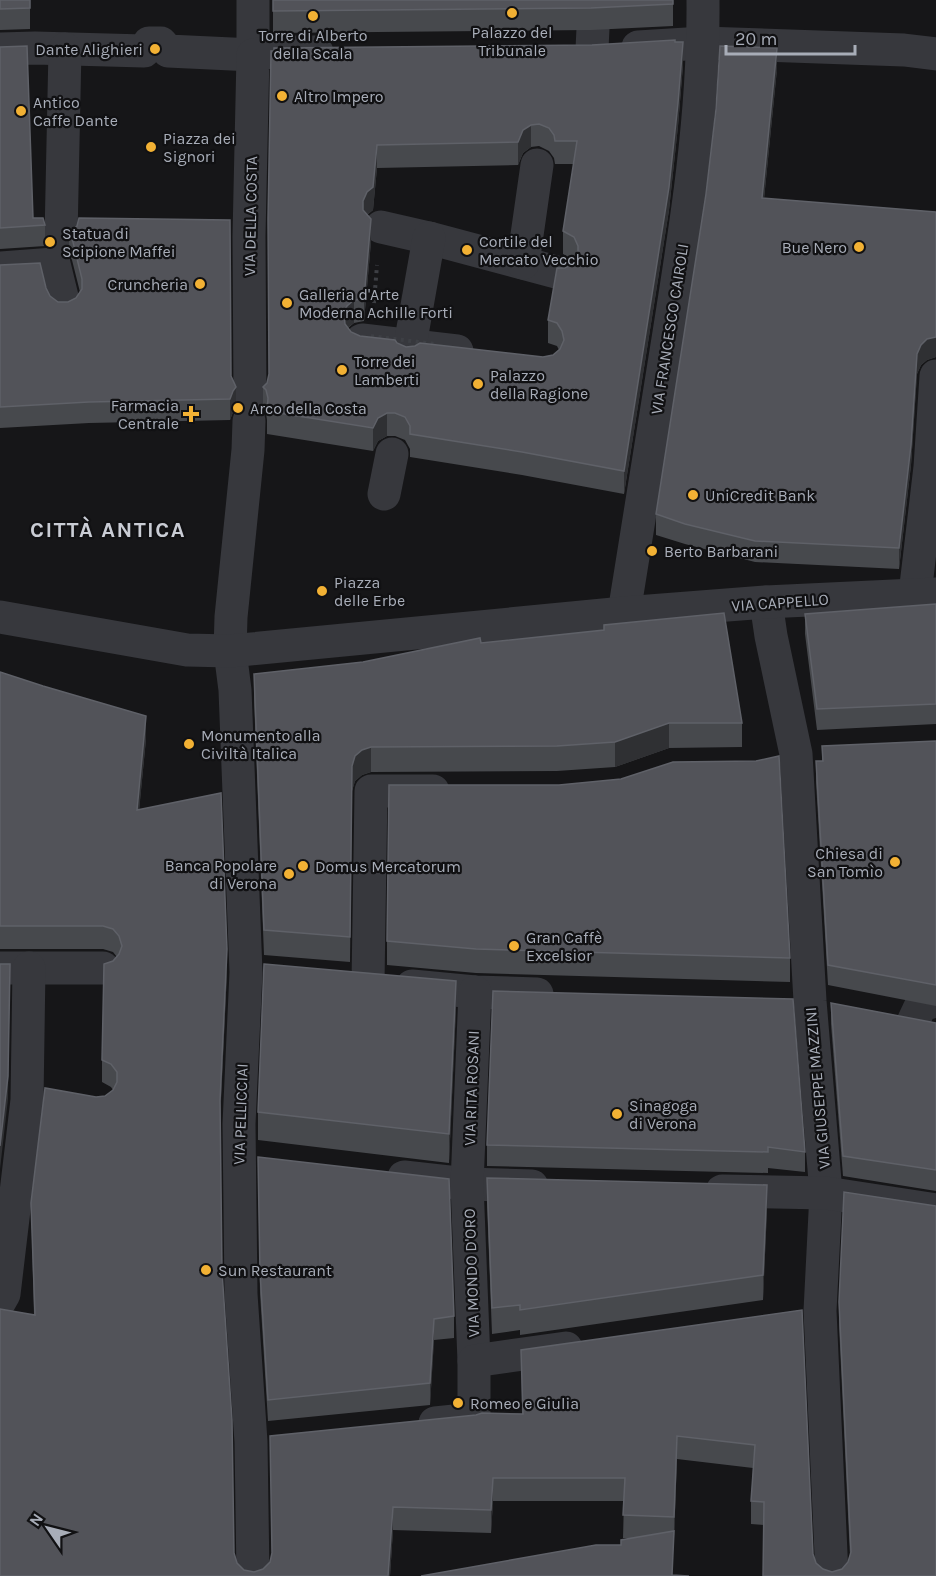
<svg xmlns="http://www.w3.org/2000/svg" width="936" height="1576" font-family="Karla,sans-serif">
	<style>
		.lines { fill: none; stroke-linecap: round; stroke-linejoin: round }
		.minor-tunnel { stroke: #333438; stroke-width: 33; stroke-dasharray: 33 16; stroke-linecap: butt }
		.path { stroke: #3d3f44; stroke-width: 4; stroke-dasharray: 3 4.5; stroke-linecap: butt }
		.minor { stroke: #37383d; stroke-width: 33 }
		.path-bridge { stroke: #3d3f44; stroke-width: 4; stroke-dasharray: 3 4.5; stroke-linecap: butt }
		.wall { fill: #47494d; fill-rule: evenodd }
		.shaded-wall { fill: #2f3033 }
		.building { fill: #525359; stroke: #5f6168; stroke-width: 1.5; fill-rule: evenodd }
		.poi-dot { fill: #f2b134; stroke: #111113; stroke-width: 2 }
		.labels { text-anchor: middle; stroke-width: 4.5; stroke-linejoin: round; paint-order: stroke }
		.poi-label { font-size: 16px; fill: #a8adb8; stroke: #111113; text-anchor: start }
		.street-label { font-size: 16px; fill: #a8adb8; stroke: #111113 }
		.district-label { font-size: 22px; font-weight: bold; letter-spacing: 1.5px; fill: #c9ccd4; stroke: #111113 }
	</style>
	<rect width="100%" height="100%" fill="#161618"/>
	<g class="lines">
		<polyline class="minor-tunnel" points="913,1022 921,1005 936,1001"/>
		<polyline class="path" points="374,303 377,265"/>
		<g class="minor">
			<polyline points="638,47 703,43 904,50 936,54"/>
			<polyline points="0,49 35,48 144,51 149,43 161,43 168,51 253,55 253,0"/>
			<polyline points="592,49 593,28"/>
			<polyline points="381,227 429,238 560,273"/>
			<polyline points="61,237 65,49"/>
			<polyline points="523,263 537,165"/>
			<polyline points="0,268 54,264 64,305"/>
			<polyline points="362,340 457,351"/>
			<polyline points="409,351 429,238"/>
			<polyline points="250,397 249,236 253,55 271,52 317,52"/>
			<polyline points="249,421 248,450 231,617 230,651 235,690 246,972 239,1124 241,1294 251,1442 253,1576"/>
			<polyline points="384,494 392,454"/>
			<polyline points="915,594 930,467 936,376"/>
			<polyline points="766,602 771,636 796,754 810,1001 826,1193 820,1311 832,1576"/>
			<path d="M624,613C639,521 654,430 668,339C686,227 704,114 703,0"/>
			<polyline points="0,617 187,650 230,651 624,613 766,602 936,594"/>
			<polyline points="0,968 103,968"/>
			<polyline points="368,982 371,791 433,791"/>
			<polyline points="412,986 475,992 537,994"/>
			<polyline points="404,1177 467,1184 532,1186"/>
			<polyline points="722,1191 826,1193 936,1210"/>
			<polyline points="0,1301 4,1294 27,1100 29,968"/>
			<polyline points="474,1361 467,1184 475,992"/>
			<polyline points="435,1423 474,1419 474,1361 566,1348"/>
		</g>
		<polyline class="path-bridge" points="371,336 435,344 435,347"/>
	</g>
	<g class="wall">
		<polygon points="0,0 30,0 30,29 0,30"/>
		<polygon points="273,0 673,0 673,26 591,30 273,33"/>
		<polygon points="0,47 33,218 45,225 45,246 0,249"/>
		<path d="M271,51L683,65L678,126L669,210L624,494L522,475L410,457V449L405,440L395,436H387L378,441L373,451L267,434V420L266,413L263,410V387L267,383L269,375ZM539,146L549,151L554,158L555,164H574L563,231V254L574,261L573,264L565,268L548,320V343L557,346L559,350L553,355L543,357L406,347L397,343L360,336L351,332L348,328L354,323L364,321L371,242L367,215L373,210L377,168L518,165L523,153L531,147Z"/>
		<polygon points="777,69 764,199 936,212 936,357 927,360 921,365 917,374 911,465 899,569 755,562 685,544 656,535 656,514"/>
		<polygon points="69,233 231,376 236,408 233,412 230,420 89,423 0,428 0,265 46,288 50,296 58,302 68,302 76,298 80,292 72,260 69,254"/>
		<polygon points="936,604 936,724 817,730 805,634 805,614"/>
		<polygon points="481,643 742,723 742,747 669,748 615,767 557,771 371,772 362,775 355,781 352,791 350,962 264,955 254,699 254,674 363,662"/>
		<polygon points="0,672 146,739 139,810 227,972 220,1119 222,1271 234,1553 237,1563 244,1570 254,1572 263,1569 522,1414 521,1350 802,1310 813,1554 816,1563 823,1569 832,1572 842,1569 848,1562 850,1556 839,1325 839,1302 936,1576 763,1576 764,1525 751,1524 751,1501 753,1468 677,1459 674,1539 421,1576 621,1545 633,1538 623,1538 624,1501 493,1501 491,1533 393,1530 390,1576 0,1576 34,1315 31,1203 96,1097 105,1096 113,1090 111,1087 102,1082 102,1060 113,961 117,957 113,952 103,949 0,949"/>
		<polygon points="936,741 936,1006 828,985 816,782 816,761 822,761 822,746"/>
		<polygon points="387,941 790,958 790,982 476,973 387,965"/>
		<polygon points="493,991 805,1152 805,1172 768,1168 768,1173 487,1166 487,1145"/>
		<polygon points="831,1003 936,1023 936,1191 843,1176 831,1024"/>
		<polygon points="456,1009 449,1163 258,1140 258,1112"/>
		<polygon points="258,1157 454,1316 454,1338 434,1340 430,1405 268,1421 260,1293"/>
		<polygon points="487,1178 767,1210 763,1300 520,1335 520,1330 492,1334 487,1203"/>
	</g>
	<g class="shaded-wall">
		<polygon points="683,42 683,65 678,126 669,210 624,494 624,471"/>
		<polygon points="777,48 777,69 762,219 762,198"/>
		<polygon points="531,125 531,147 523,153 518,165 518,142 523,130"/>
		<polygon points="377,145 377,168 373,210 367,215 363,223 363,201"/>
		<polygon points="371,219 371,242 364,321 364,299"/>
		<polygon points="354,300 354,323 347,328 344,337 344,314 347,306"/>
		<polygon points="936,337 936,357 927,360 921,365 917,374 911,465 899,569 899,548 917,354 921,345 927,339"/>
		<polygon points="236,387 236,408 233,412 230,420 230,399 233,391"/>
		<polygon points="387,413 387,436 378,441 373,451 373,428 378,418"/>
		<polygon points="146,716 146,739 137,833 137,810"/>
		<polygon points="669,723 669,748 615,767 615,742"/>
		<polygon points="371,747 371,772 362,775 355,781 352,791 350,962 352,766 355,756 362,750"/>
		<polygon points="227,949 227,972 220,1124 220,1101"/>
		<polygon points="10,964 8,1099 0,1169 0,1146"/>
		<polygon points="456,981 456,1009 449,1163 449,1134"/>
		<polygon points="767,1185 767,1210 763,1300 763,1275"/>
		<polygon points="434,1319 434,1340 430,1405 430,1383"/>
		<polygon points="677,1436 677,1459 674,1539 674,1517"/>
		<polygon points="493,1478 493,1501 491,1533 491,1510"/>
		<polygon points="393,1507 393,1530 390,1576 388,1576"/>
	</g>
	<g class="building">
		<polygon points="0,0 30,0 30,8 0,9"/>
		<polygon points="273,0 673,0 673,4 591,8 273,11"/>
		<path d="M675,40V42H683L678,103L669,187L624,471L522,452L410,434V426L405,417L395,413H387L378,418L373,428L267,411L268,398L266,390L263,387L267,383L269,374L268,219L271,51H274V48L592,45ZM539,124L549,128L554,135L555,141H577L563,231L574,237L578,246V254L573,264L565,268H557L548,320L557,323L562,331L564,340L560,349L553,355L543,357L420,343L415,346L406,347L397,343L395,340L360,336L351,332L345,324L344,314L347,306L354,300L364,299L371,219L363,210V201L367,192L373,187L377,145L518,142L523,130L531,125Z"/>
		<polygon points="27,46 33,218 43,218 45,225 0,228 0,47"/>
		<polygon points="720,46 777,48 762,198 936,212 936,337 927,339 921,345 917,354 911,445 899,548 755,541 685,524 656,514 706,194 716,109"/>
		<polygon points="79,218 230,220 231,376 236,387 233,391 230,399 89,402 0,407 0,265 40,263 46,288 50,296 58,302 68,302 76,298 82,289 82,279 72,238 69,233 77,226"/>
		<polygon points="936,604 936,704 817,709 805,614"/>
		<polygon points="724,613 742,723 669,723 615,742 557,746 371,747 362,750 355,756 352,766 350,937 264,930 254,674 363,662 480,638 481,643 604,630 604,625"/>
		<polygon points="0,672 43,686 146,716 137,810 221,793 227,949 220,1101 222,1271 232,1420 234,1553 237,1563 244,1570 254,1572 263,1569 270,1562 272,1553 270,1436 476,1415 482,1413 523,1414 521,1350 802,1310 813,1554 816,1563 823,1569 832,1572 842,1569 848,1562 851,1552 839,1302 844,1192 936,1206 936,1576 763,1576 764,1502 751,1501 755,1445 677,1436 674,1517 623,1515 625,1478 493,1478 491,1510 393,1507 388,1576 0,1576 0,1309 35,1315 31,1203 45,1088 96,1097 105,1096 113,1090 117,1082 117,1072 111,1064 102,1060 104,964 113,961 119,954 122,946 119,936 113,929 103,926 0,926"/>
		<polygon points="936,741 936,985 828,965 816,761 823,761 822,746"/>
		<polygon points="779,756 790,958 476,949 387,941 389,785 559,785 621,779 673,762 756,761"/>
		<polygon points="0,964 10,964 8,1076 0,1146"/>
		<polygon points="264,964 456,981 449,1134 258,1112"/>
		<polygon points="493,991 793,999 805,1152 768,1147 768,1152 487,1145"/>
		<polygon points="831,1003 936,1023 936,1170 843,1156"/>
		<polygon points="258,1157 449,1179 454,1316 434,1319 430,1383 268,1400 260,1272"/>
		<polygon points="487,1178 767,1185 763,1275 520,1310 520,1305 492,1308"/>
		<polygon points="674,1531 672,1575 689,1576 421,1576 596,1545 621,1545 621,1540"/>
	</g>
	<g class="poi-dot">
		<circle cx="512" cy="13" r="6"/>
		<circle cx="313" cy="16" r="6"/>
		<circle cx="155" cy="49" r="6"/>
		<circle cx="282" cy="96" r="6"/>
		<circle cx="21" cy="111" r="6"/>
		<circle cx="151" cy="147" r="6"/>
		<circle cx="50" cy="242" r="6"/>
		<circle cx="859" cy="247" r="6"/>
		<circle cx="467" cy="250" r="6"/>
		<circle cx="200" cy="284" r="6"/>
		<circle cx="287" cy="303" r="6"/>
		<circle cx="342" cy="370" r="6"/>
		<circle cx="478" cy="384" r="6"/>
		<circle cx="238" cy="408" r="6"/>
		<path d="M188 405h6v6h6v6h-6v6h-6v-6h-6v-6h6z"/>
		<circle cx="693" cy="495" r="6"/>
		<circle cx="652" cy="551" r="6"/>
		<circle cx="322" cy="591" r="6"/>
		<circle cx="189" cy="744" r="6"/>
		<circle cx="895" cy="862" r="6"/>
		<circle cx="303" cy="866" r="6"/>
		<circle cx="289" cy="874" r="6"/>
		<circle cx="514" cy="946" r="6"/>
		<circle cx="617" cy="1114" r="6"/>
		<circle cx="206" cy="1270" r="6"/>
		<circle cx="458" cy="1403" r="6"/>
	</g>
	<g class="labels">
		<g class="poi-label">
			<text x="512" y="38" text-anchor="middle">Palazzo del<tspan x="512" dy="18">Tribunale</tspan></text>
			<text x="313" y="41" text-anchor="middle">Torre di Alberto<tspan x="313" dy="18">della Scala</tspan></text>
			<text x="143" y="55" text-anchor="end">Dante Alighieri</text>
			<text x="294" y="102">Altro Impero</text>
			<text x="33" y="108">Antico<tspan x="33" dy="18">Caffe Dante</tspan></text>
			<text x="163" y="144">Piazza dei<tspan x="163" dy="18">Signori</tspan></text>
			<text x="62" y="239">Statua di<tspan x="62" dy="18">Scipione Maffei</tspan></text>
			<text x="479" y="247">Cortile del<tspan x="479" dy="18">Mercato Vecchio</tspan></text>
			<text x="847" y="253" text-anchor="end">Bue Nero</text>
			<text x="188" y="290" text-anchor="end">Cruncheria</text>
			<text x="299" y="300">Galleria d'Arte<tspan x="299" dy="18">Moderna Achille Forti</tspan></text>
			<text x="354" y="367">Torre dei<tspan x="354" dy="18">Lamberti</tspan></text>
			<text x="490" y="381">Palazzo<tspan x="490" dy="18">della Ragione</tspan></text>
			<text x="179" y="411" text-anchor="end">Farmacia<tspan x="179" dy="18">Centrale</tspan></text>
			<text x="250" y="414">Arco della Costa</text>
			<text x="705" y="501">UniCredit Bank</text>
			<text x="664" y="557">Berto Barbarani</text>
			<text x="334" y="588">Piazza<tspan x="334" dy="18">delle Erbe</tspan></text>
			<text x="201" y="741">Monumento alla<tspan x="201" dy="18">Civiltà Italica</tspan></text>
			<text x="883" y="859" text-anchor="end">Chiesa di<tspan x="883" dy="18">San Tomìo</tspan></text>
			<text x="277" y="871" text-anchor="end">Banca Popolare<tspan x="277" dy="18">di Verona</tspan></text>
			<text x="315" y="872">Domus Mercatorum</text>
			<text x="526" y="943">Gran Caffè<tspan x="526" dy="18">Excelsior</tspan></text>
			<text x="629" y="1111">Sinagoga<tspan x="629" dy="18">di Verona</tspan></text>
			<text x="218" y="1276">Sun Restaurant</text>
			<text x="470" y="1409">Romeo e Giulia</text>
		</g>
		<g class="street-label">
			<text transform="translate(250 216) rotate(-89)" y="6">VIA DELLA COSTA</text>
			<text transform="translate(669 329) rotate(-81)" y="6">VIA FRANCESCO CAIROLI</text>
			<text transform="translate(780 602) rotate(-4)" y="6">VIA CAPPELLO</text>
			<text transform="translate(471 1088) rotate(-88)" y="6">VIA RITA ROSANI</text>
			<text transform="translate(817 1088) rotate(-95)" y="6">VIA GIUSEPPE MAZZINI</text>
			<text transform="translate(240 1114) rotate(-88)" y="6">VIA PELLICCIAI</text>
			<text transform="translate(471 1273) rotate(-92)" y="6">VIA MONDO D'ORO</text>
		</g>
		<g class="district-label">
			<text x="108" y="537">CITTÀ ANTICA</text>
		</g>
	</g>
	<g transform="translate(48 1528) rotate(305)" stroke="#111113" stroke-width="4.5" paint-order="stroke">
	<path d="M0-4.5L10 22L0 15L-10 22Z" fill="#a8adb8"/>
	<text y="-9" font-size="16" font-weight="bold" text-anchor="middle" fill="#a8adb8">N</text>
	</g>
	<path d="M726 45v9h129v-9" fill="none" stroke="#a8adb8" stroke-width="3"/>
	<text x="735" y="45" font-size="18" fill="#a8adb8" stroke="#111113" stroke-width="4.5" paint-order="stroke">20 m</text>
</svg>
